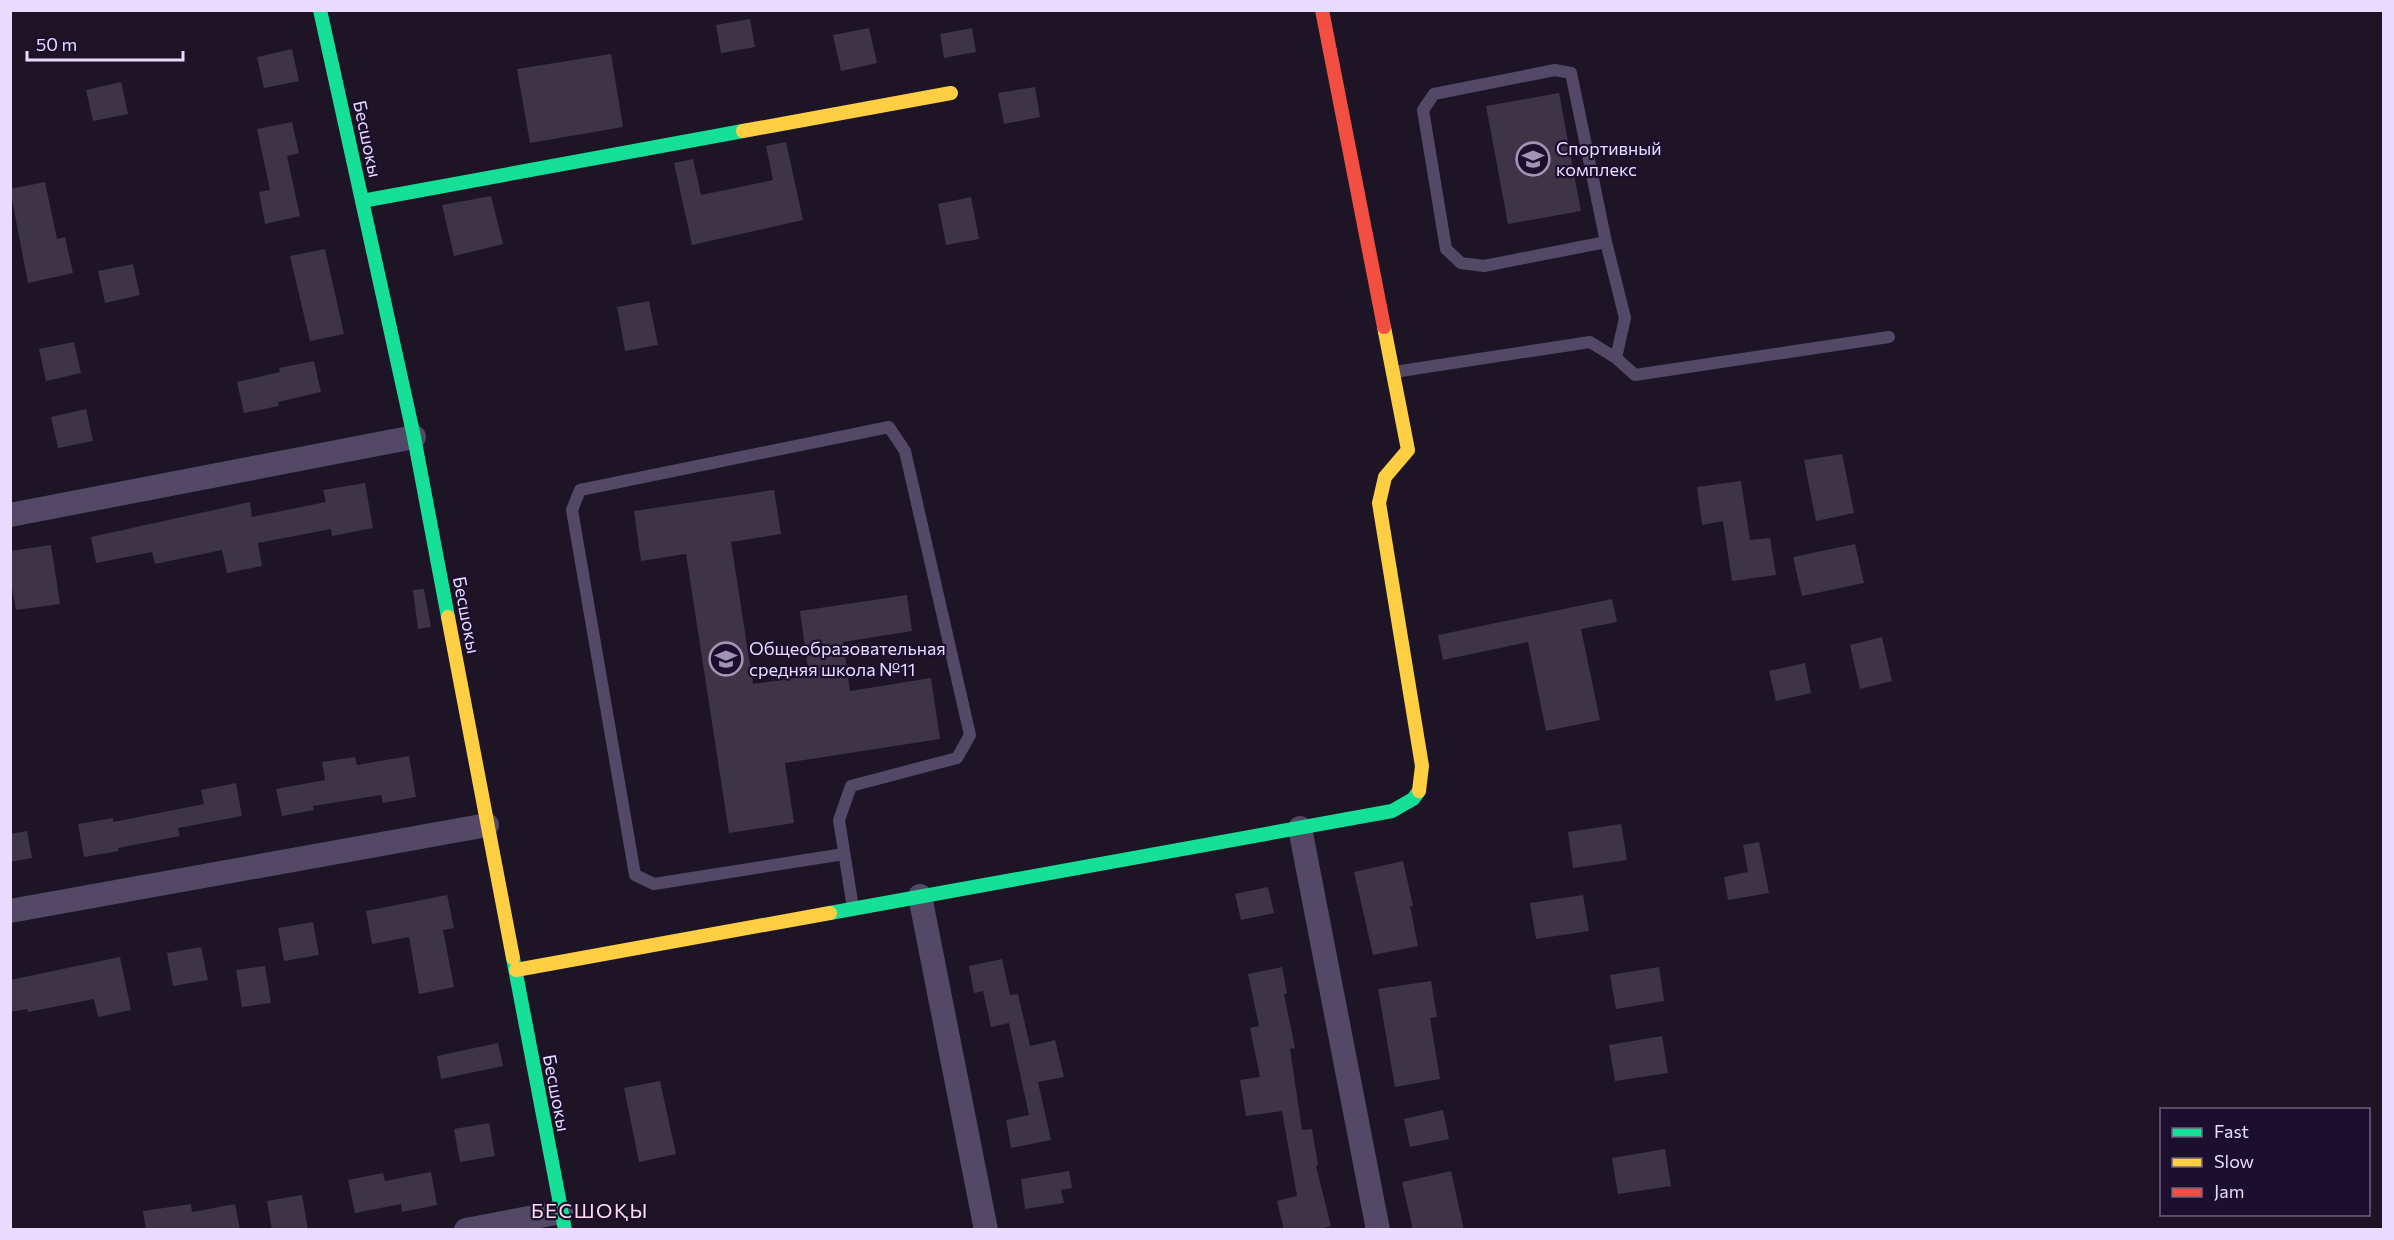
<svg xmlns="http://www.w3.org/2000/svg" width="2394" height="1240" font-family="Commissioner,sans-serif">
	<style>
		.building { fill: #3d3447 }
		.lines { fill: none; stroke-linecap: round; stroke-linejoin: round }
		.lane { stroke: #534967; stroke-width: 12 }
		.street { stroke: #534967; stroke-width: 24 }
		.fast { stroke: #16e098; stroke-width: 14 }
		.slow { stroke: #ffcf43; stroke-width: 14 }
		.jam { stroke: #f24e42; stroke-width: 14 }
		.labels { text-anchor: middle; stroke-width: 4.5; stroke-linejoin: round; paint-order: stroke }
		.street-label { font-size: 18px; fill: #e9daff; stroke: #1c0e2d }
		.poi-label { font-size: 18px; fill: #e9daff; stroke: #1c0e2d; text-anchor: start }
		.neighbourhood-label { font-size: 20px; letter-spacing: 1.5px; fill: #ffdce8; stroke: #1c0e2d }
	</style>
	<rect width="100%" height="100%" fill="#1d1526"/>
	<g class="building">
		<polygon points="750,19 755,47 721,53 716,25"/>
		<polygon points="869,28 877,63 841,71 833,35"/>
		<polygon points="972,28 976,52 944,58 940,34"/>
		<polygon points="292,49 299,81 264,88 257,57"/>
		<polygon points="611,54 623,127 530,143 517,69"/>
		<polygon points="121,82 128,114 93,121 86,90"/>
		<polygon points="1035,87 1040,117 1004,124 998,93"/>
		<polygon points="1559,93 1581,211 1508,224 1486,106"/>
		<polygon points="292,122 299,153 287,156 300,216 265,224 259,192 270,190 257,129"/>
		<polygon points="786,142 803,220 692,245 674,163 693,159 701,195 773,180 766,146"/>
		<polygon points="45,182 57,239 65,237 73,273 28,283 10,189"/>
		<polygon points="491,196 503,244 454,256 442,205"/>
		<polygon points="971,197 979,239 946,245 938,204"/>
		<polygon points="325,249 344,334 310,341 290,256"/>
		<polygon points="133,264 140,295 105,303 98,271"/>
		<polygon points="649,301 658,345 625,351 617,307"/>
		<polygon points="74,342 81,373 46,381 39,349"/>
		<polygon points="314,361 321,392 278,402 279,406 244,413 237,382 280,372 279,368"/>
		<polygon points="86,409 93,441 58,448 51,417"/>
		<polygon points="1842,454 1854,513 1816,521 1804,460"/>
		<polygon points="1741,481 1750,540 1770,538 1776,575 1732,581 1723,521 1702,525 1697,487"/>
		<polygon points="365,483 373,528 332,536 331,529 258,543 262,566 227,573 222,550 155,564 152,552 96,563 91,537 250,502 252,517 326,502 323,490"/>
		<polygon points="774,490 781,534 731,542 753,684 809,676 800,611 907,595 912,631 843,642 850,691 931,678 940,739 785,763 794,823 729,833 686,554 641,561 634,511"/>
		<polygon points="1855,544 1864,583 1802,596 1793,557"/>
		<polygon points="51,545 60,604 16,610 10,577 10,551"/>
		<polygon points="424,589 431,627 418,629 413,590"/>
		<polygon points="1612,599 1617,622 1581,629 1600,720 1546,731 1528,642 1443,660 1438,635"/>
		<polygon points="1882,637 1892,681 1860,689 1850,645"/>
		<polygon points="1805,663 1811,693 1776,701 1769,671"/>
		<polygon points="409,756 416,797 383,803 381,795 313,806 314,810 282,816 276,789 325,780 322,762 355,757 357,765"/>
		<polygon points="236,783 242,816 178,828 180,836 118,848 119,851 84,857 78,824 113,818 113,822 204,804 201,790"/>
		<polygon points="1621,824 1627,860 1573,868 1568,832"/>
		<polygon points="27,831 32,858 10,862 10,834"/>
		<polygon points="1759,842 1769,893 1728,900 1724,877 1748,872 1743,845"/>
		<polygon points="1403,861 1413,906 1410,906 1418,946 1373,955 1354,872"/>
		<polygon points="1268,887 1274,913 1241,920 1235,894"/>
		<polygon points="447,895 454,928 443,930 454,987 419,994 409,937 372,944 366,911"/>
		<polygon points="1583,895 1589,931 1536,939 1530,903"/>
		<polygon points="313,922 319,955 284,961 278,928"/>
		<polygon points="201,947 208,980 173,986 167,953"/>
		<polygon points="120,957 131,1010 98,1017 94,999 28,1012 27,1009 10,1012 10,980"/>
		<polygon points="1002,959 1010,995 1018,994 1030,1046 1055,1040 1064,1077 1038,1082 1051,1140 1011,1148 1006,1120 1029,1115 1009,1023 991,1027 983,991 974,993 969,966"/>
		<polygon points="265,966 271,1003 242,1007 236,970"/>
		<polygon points="1282,967 1287,993 1284,994 1295,1048 1290,1049 1302,1130 1312,1129 1318,1165 1316,1166 1331,1226 1317,1230 1284,1230 1277,1201 1297,1196 1282,1111 1246,1116 1240,1080 1260,1077 1250,1028 1259,1026 1248,974"/>
		<polygon points="1659,967 1664,1001 1616,1009 1610,975"/>
		<polygon points="1431,981 1437,1017 1430,1018 1440,1079 1395,1087 1378,989"/>
		<polygon points="1662,1036 1668,1073 1615,1081 1609,1045"/>
		<polygon points="498,1043 503,1066 441,1079 437,1056"/>
		<polygon points="660,1081 676,1154 639,1162 624,1088"/>
		<polygon points="1443,1110 1449,1139 1410,1147 1404,1119"/>
		<polygon points="489,1123 495,1156 460,1162 454,1129"/>
		<polygon points="1665,1149 1671,1186 1618,1194 1612,1158"/>
		<polygon points="1069,1171 1072,1188 1061,1190 1064,1203 1025,1209 1021,1179"/>
		<polygon points="1451,1171 1464,1230 1413,1230 1402,1182"/>
		<polygon points="431,1172 437,1205 402,1212 401,1204 355,1213 348,1180 383,1173 385,1181"/>
		<polygon points="302,1195 308,1230 272,1230 267,1201"/>
		<polygon points="191,1204 192,1212 235,1204 240,1230 146,1230 143,1211"/>
	</g>
	<g class="lines">
		<g class="lane">
			<polyline points="1606,242 1484,266 1461,263 1446,249 1423,110 1434,94 1555,70 1571,73 1606,242 1625,318 1616,358"/>
			<polyline points="1394,372 1590,342 1616,358 1635,375 1889,337"/>
			<polyline points="844,854 654,884 635,875 572,510 580,490 889,427 905,451 970,735 957,758 851,786 839,820 853,908"/>
		</g>
		<g class="street">
			<polyline points="10,515 414,437"/>
			<polyline points="1300,828 1378,1230"/>
			<polyline points="920,896 986,1230"/>
			<polyline points="10,911 487,825"/>
			<polyline points="466,1230 561,1212"/>
		</g>
		<g class="fast">
			<polyline points="320,10 414,437 448,617"/>
			<polyline points="362,201 743,131"/>
			<polyline points="830,913 1392,811 1413,799 1419,791"/>
			<polyline points="513,958 565,1230"/>
		</g>
		<g class="slow">
			<polyline points="743,131 951,93"/>
			<polyline points="1384,327 1408,450 1385,477 1379,503 1422,766 1419,791"/>
			<polyline points="448,617 513,958"/>
			<polyline points="516,970 830,913"/>
		</g>
		<polyline class="jam" points="1322,10 1384,327"/>
	</g>
	<defs>
		<g id="school-ring" transform="scale(1.725)"><circle r="9.5" fill="#1c0e2d" stroke="#a295b3" stroke-width="1.5"/><path d="M0-5L7-2L0 1L-7-2ZM-4 1L0 2.5L4 1V4Q0 6-4 4Z" fill="#a295b3"/></g>
	</defs>
	<g fill-rule="evenodd">
		<use href="#school-ring" x="1533" y="159"/>
		<use href="#school-ring" x="726" y="659"/>
	</g>
	<g class="labels">
		<g class="street-label">
			<text transform="translate(367 139) rotate(78)" y="6">Бесшокы</text>
			<text transform="translate(466 615) rotate(79)" y="6">Бесшокы</text>
			<text transform="translate(556 1093) rotate(79)" y="6">Бесшокы</text>
		</g>
		<g class="poi-label">
			<text x="1556" y="155">Спортивный<tspan x="1556" dy="21">комплекс</tspan></text>
			<text x="749" y="655">Общеобразовательная<tspan x="749" dy="21">средняя школа №11</tspan></text>
		</g>
		<g class="neighbourhood-label">
			<text x="590" y="1218">БЕСШОҚЫ</text>
		</g>
	</g>
	<rect width="2394" height="1240" fill="none" stroke="#e9daff" stroke-width="24"/>
	<rect x="2160" y="1108" width="210" height="108" fill="#1c0e2d" stroke="#6e6081" stroke-width="1.5"/>
	<rect x="2172" y="1128" width="30" height="9" fill="#16e098" stroke="#6e6081" stroke-width="1.5"/>
	<text x="2214" y="1138" font-size="18" fill="#e9daff">Fast</text>
	<rect x="2172" y="1158" width="30" height="9" fill="#ffcf43" stroke="#6e6081" stroke-width="1.5"/>
	<text x="2214" y="1168" font-size="18" fill="#e9daff">Slow</text>
	<rect x="2172" y="1188" width="30" height="9" fill="#f24e42" stroke="#6e6081" stroke-width="1.5"/>
	<text x="2214" y="1198" font-size="18" fill="#e9daff">Jam</text>
	<path d="M27 51v9h156v-9" fill="none" stroke="#e9daff" stroke-width="3"/>
	<text x="36" y="51" font-size="18" fill="#e9daff" stroke="#1c0e2d" stroke-width="4.5" paint-order="stroke">50 m</text>
</svg>
